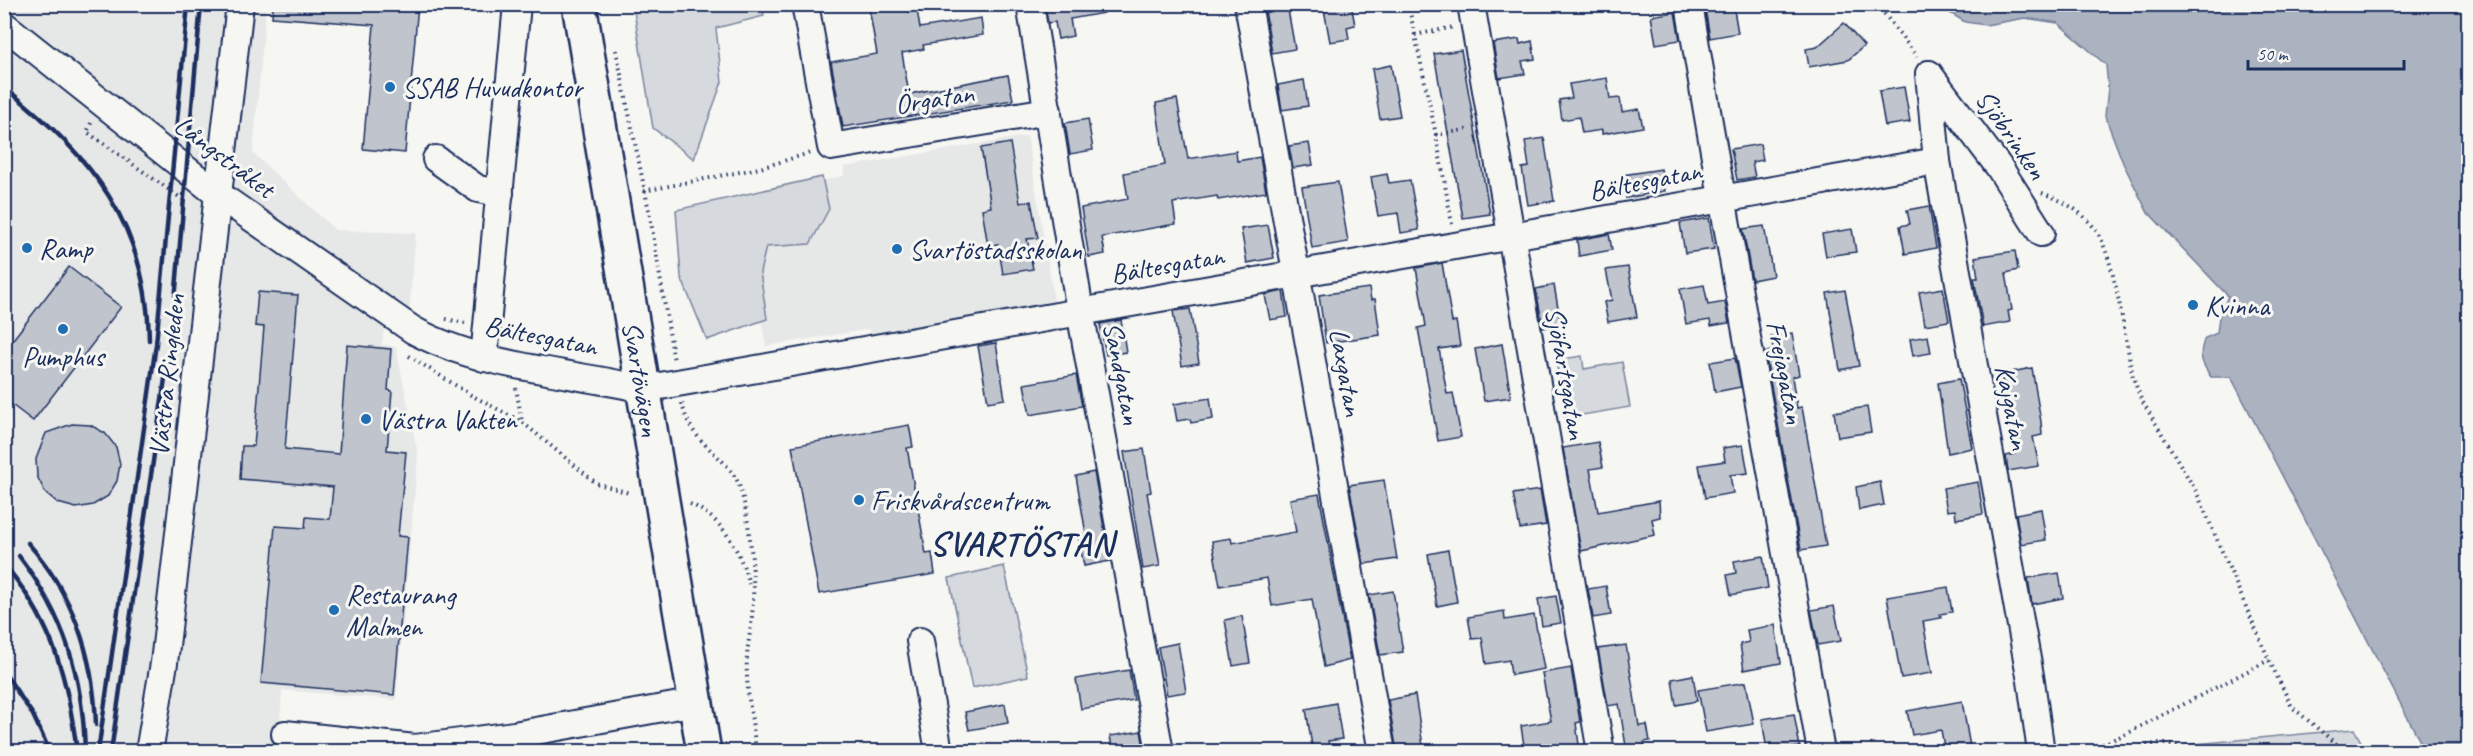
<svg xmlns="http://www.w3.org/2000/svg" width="2473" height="756" font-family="Caveat,sans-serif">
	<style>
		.built { fill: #e6e7e7 }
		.green { fill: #d6d9dd; stroke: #78849e; stroke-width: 1.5 }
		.water { fill: #abb2c0; stroke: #717e99; stroke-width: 1.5 }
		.building { fill: #c0c4cd; stroke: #1b2f5e; stroke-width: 1.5 }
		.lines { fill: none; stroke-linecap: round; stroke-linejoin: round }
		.minor-casing { stroke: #1b2f5e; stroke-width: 30 }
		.secondary-casing { stroke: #1b2f5e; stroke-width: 38 }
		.path { stroke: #1b2f5e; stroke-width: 4; stroke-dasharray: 1.5 4.5; stroke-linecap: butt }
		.minor { stroke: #f6f6f2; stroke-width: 26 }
		.secondary { stroke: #f6f6f2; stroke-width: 33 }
		.rail { stroke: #1b2f5e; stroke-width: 4.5 }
		.poi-dot { fill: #1f6fb2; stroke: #f6f6f2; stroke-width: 2 }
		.labels { text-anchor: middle; stroke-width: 6; stroke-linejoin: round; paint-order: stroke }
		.poi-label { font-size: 28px; fill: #1b2f5e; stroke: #f6f6f2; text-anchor: start }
		.street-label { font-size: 28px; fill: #1b2f5e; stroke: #f6f6f2 }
		.district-label { font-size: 34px; font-weight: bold; letter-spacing: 1.5px; fill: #1b2f5e; stroke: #f6f6f2 }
	</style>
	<rect width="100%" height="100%" fill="#f6f6f2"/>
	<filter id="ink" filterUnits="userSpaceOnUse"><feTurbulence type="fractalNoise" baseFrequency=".0167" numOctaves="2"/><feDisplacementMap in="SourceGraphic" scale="12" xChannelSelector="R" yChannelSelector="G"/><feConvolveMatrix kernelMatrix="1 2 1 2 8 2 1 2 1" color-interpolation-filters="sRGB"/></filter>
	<g filter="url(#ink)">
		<g class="built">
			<polygon points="4,5 266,5 253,153 335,230 416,233 409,314 387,307 382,345 396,347 418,455 396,700 282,690 278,751 5,751"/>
			<polygon points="1027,136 1054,300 1051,307 871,340 870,329 766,346 739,197 844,176 844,167"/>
		</g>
		<g class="green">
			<polygon points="633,5 762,5 764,16 716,28 722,82 694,159 653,128"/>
			<polygon points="822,177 829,209 810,244 766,247 760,272 767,319 707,340 681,277 676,210"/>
			<polygon points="1582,356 1584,369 1622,362 1630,407 1565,418 1556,360"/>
			<polygon points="1004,566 1028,676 972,688 949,578"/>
			<polygon points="2354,729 2366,751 2186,751 2186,745"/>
		</g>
		<path class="water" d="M1937,5H2468V751H2425L2231,377H2211C2201,362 2198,355 2205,338L2217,333L2219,317L2228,296L2147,211L2123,163L2105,116L2108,88L2106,65L2058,23L2025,18L1986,25L1965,22Z"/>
		<g class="building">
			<polygon points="273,4 418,4 405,153 363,149 374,25 272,17"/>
			<polygon points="888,4 908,4 909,12 917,10 920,28 981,18 983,35 923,45 924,49 902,53 909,94 1008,75 1013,100 843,127 831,62 877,54 869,8"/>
			<polygon points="1103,4 1104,13 1070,19 1073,36 1058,39 1055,22 1048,23 1045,6"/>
			<polygon points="1264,4 1287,4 1295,49 1272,53"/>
			<polygon points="1323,4 1351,4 1355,25 1347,27 1349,39 1330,42"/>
			<polygon points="1733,4 1738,33 1710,38 1705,9"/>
			<polygon points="1675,12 1680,40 1656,44 1651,16"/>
			<polygon points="1844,23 1864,46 1848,60 1809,67 1806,49 1817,47"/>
			<polygon points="1519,39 1520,44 1532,41 1535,59 1522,61 1525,74 1499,78 1493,43"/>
			<polygon points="1461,50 1490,214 1463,218 1434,54"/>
			<polygon points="1391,65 1400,116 1380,119 1372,69"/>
			<polygon points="1607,78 1610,99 1620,98 1622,112 1639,109 1643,127 1602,134 1602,130 1582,133 1579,117 1562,120 1559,100 1572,98 1569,84"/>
			<polygon points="1304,80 1308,106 1282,110 1278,85"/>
			<polygon points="1904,87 1910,122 1885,126 1879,91"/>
			<polygon points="1177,99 1188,159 1236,151 1237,161 1260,157 1266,192 1218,200 1217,196 1173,203 1176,224 1102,237 1105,254 1089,257 1081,208 1128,199 1124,173 1165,165 1156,103"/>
			<polygon points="1088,119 1093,150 1070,154 1065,123"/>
			<polygon points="1544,138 1554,201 1528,205 1522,168 1529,167 1525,141"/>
			<polygon points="1010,143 1020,203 1031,201 1038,238 1027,239 1033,269 1003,274 998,244 988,246 982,209 991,207 981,148"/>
			<polygon points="1309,143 1313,165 1293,168 1289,146"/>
			<polygon points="1760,144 1763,160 1752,162 1755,177 1737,180 1731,149"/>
			<polygon points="1661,169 1665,191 1626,198 1623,175"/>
			<polygon points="1387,174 1389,183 1410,180 1419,230 1401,233 1398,213 1378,216 1371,177"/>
			<polygon points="1338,182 1348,242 1312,248 1302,187"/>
			<polygon points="1929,206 1936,248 1905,254 1900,226 1910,224 1907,210"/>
			<polygon points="1709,218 1714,249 1685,253 1680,223"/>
			<polygon points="1268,225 1274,258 1247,263 1241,229"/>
			<polygon points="1764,226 1773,276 1752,280 1743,229"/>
			<polygon points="1852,229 1856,252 1826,256 1822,234"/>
			<polygon points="1609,234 1612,250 1579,256 1577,240"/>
			<polygon points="2015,251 2018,270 2006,273 2012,310 2008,311 2010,322 1983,327 1974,278 1978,278 1975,257"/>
			<polygon points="1442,263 1452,322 1456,321 1460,346 1439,349 1447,394 1453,393 1461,437 1438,441 1418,328 1426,326 1416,268"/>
			<polygon points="69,267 121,307 33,421 4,399 4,351"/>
			<polygon points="1628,267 1637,317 1608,322 1604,302 1612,300 1606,270"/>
			<polygon points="1554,285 1561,325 1543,328 1536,289"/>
			<polygon points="1704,285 1708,305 1725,302 1729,323 1711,326 1710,320 1686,324 1680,289"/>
			<polygon points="1369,288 1371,300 1375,299 1380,335 1326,343 1319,295"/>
			<polygon points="1943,288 1949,321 1925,325 1919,292"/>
			<polygon points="1845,290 1859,366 1840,370 1827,293"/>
			<polygon points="1283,291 1287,317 1270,320 1265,295"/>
			<polygon points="258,292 298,295 285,449 339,454 347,345 391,349 388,390 392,391 387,450 406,452 398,536 408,537 394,695 261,683 275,526 305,528 306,517 330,519 333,487 240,479 242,446 254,446 264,327 255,326"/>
			<polygon points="1190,309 1199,363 1182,366 1173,311"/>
			<polygon points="1121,320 1126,352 1106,355 1100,324"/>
			<polygon points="1792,333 1799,375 1792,377 1797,408 1802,407 1826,546 1801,550 1765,353 1773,350 1771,336"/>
			<polygon points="1928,336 1931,353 1913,356 1910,339"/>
			<polygon points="996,343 1005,399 988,402 978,346"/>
			<polygon points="1502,344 1511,397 1484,401 1475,349"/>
			<polygon points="1735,358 1741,387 1715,392 1710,362"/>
			<polygon points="2032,368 2041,422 2042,435 2033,437 2039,466 2008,471 2006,456 2015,454 2001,374"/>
			<polygon points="1076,375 1082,406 1030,415 1024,384"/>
			<polygon points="1959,379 1972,448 1948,453 1938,383"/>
			<polygon points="1210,398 1213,419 1191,423 1190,419 1177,421 1174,404"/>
			<polygon points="1867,407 1871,432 1838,437 1834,412"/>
			<polygon points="72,424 90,425 105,433 116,447 120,464 117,481 108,496 93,505 76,508 58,503 45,492 37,476 36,459 46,433"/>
			<polygon points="909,425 913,447 907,448 920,520 926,554 932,553 935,574 819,594 792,446"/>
			<polygon points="1598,442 1603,467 1590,469 1598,512 1659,501 1660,517 1652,519 1655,535 1581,551 1563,448"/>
			<polygon points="1743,445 1748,473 1730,475 1733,493 1705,498 1699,465 1725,461 1723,448"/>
			<polygon points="1144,449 1151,492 1147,493 1160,566 1143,569 1124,452"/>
			<polygon points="1094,472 1110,561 1084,566 1078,535 1086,534 1076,476"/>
			<polygon points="1384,480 1397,559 1364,564 1349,485"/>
			<polygon points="1880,482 1884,505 1859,510 1856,487"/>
			<polygon points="1978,482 1983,514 1956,519 1955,510 1947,511 1943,488"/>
			<polygon points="1540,490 1546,525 1520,529 1513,494"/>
			<polygon points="1319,494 1350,660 1324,667 1312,599 1272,606 1267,578 1220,586 1212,541 1231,538 1232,543 1296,532 1290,499"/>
			<polygon points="2041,509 2046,540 2021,544 2016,514"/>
			<polygon points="1448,550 1457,602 1437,606 1428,554"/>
			<polygon points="1763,556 1768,588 1731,595 1727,575 1736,573 1734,561"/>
			<polygon points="2059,573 2063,598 2032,604 2028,578"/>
			<polygon points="1606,586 1611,615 1593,618 1588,589"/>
			<polygon points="1948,587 1952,612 1940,614 1941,618 1923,621 1932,673 1901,678 1887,597"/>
			<polygon points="1393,591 1403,652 1380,655 1369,595"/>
			<polygon points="1556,596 1561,623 1542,626 1538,599"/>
			<polygon points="1834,606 1841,641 1818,645 1811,610"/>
			<polygon points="1504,611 1505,620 1534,615 1544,669 1511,675 1509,660 1486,664 1482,638 1472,639 1468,617"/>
			<polygon points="1242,616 1250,663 1233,666 1225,620"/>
			<polygon points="1775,625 1781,663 1744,670 1740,644 1749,642 1747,630"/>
			<polygon points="1178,643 1186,692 1167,695 1158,647"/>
			<polygon points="1626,645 1639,726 1647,725 1650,741 1644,742 1646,752 1627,752 1619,704 1608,706 1598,649"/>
			<polygon points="1571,668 1580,722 1576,723 1580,752 1525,752 1521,726 1551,721 1542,673"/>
			<polygon points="1129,670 1134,700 1081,709 1076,679"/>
			<polygon points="1693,675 1697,701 1676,705 1672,679"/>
			<polygon points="1746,682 1754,724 1706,732 1698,690"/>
			<polygon points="1415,695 1424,752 1397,752 1388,700"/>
			<polygon points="1962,701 1970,747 1945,752 1941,730 1912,735 1907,711"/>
			<polygon points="1336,703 1342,739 1328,741 1330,752 1313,752 1306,709"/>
			<polygon points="1005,704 1008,723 969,730 965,712"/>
			<polygon points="1794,714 1800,747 1772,751 1771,743 1766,744 1762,719"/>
			<polygon points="1141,731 1145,752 1113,752 1110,736"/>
		</g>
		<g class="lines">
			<g class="minor-casing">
				<g id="minor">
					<polyline points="805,4 831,147 1048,111"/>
					<polyline points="1030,4 1080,311 1160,752"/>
					<polyline points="1248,4 1382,752"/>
					<polyline points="1471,4 1601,752"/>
					<path d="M1689,4C1730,254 1778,502 1821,752"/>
					<path d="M4,25L216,193L413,330C480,367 569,372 643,389L1937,161"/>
					<polyline points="1929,74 1937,161 2031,681 2041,752"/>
					<polyline points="1929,74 1999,167 2041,233"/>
					<polyline points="436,159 478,189 500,193"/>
					<polyline points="484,358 517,4"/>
					<polyline points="920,641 939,752"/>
					<polyline points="285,734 415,748 514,735 696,702"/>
					<polyline points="149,752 164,663 240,4"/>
				</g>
			</g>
			<g class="secondary-casing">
				<g id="secondary">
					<path id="s1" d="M579,4L704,752"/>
				</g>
			</g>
			<g class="path">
				<polyline points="1408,4 1415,35"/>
				<polyline points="1877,4 1917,57"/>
				<polyline points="616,50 650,216 674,361"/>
				<polyline points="91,123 87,132 185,201"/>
				<polyline points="1436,135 1415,35 1454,27"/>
				<polyline points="644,191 760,168 810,153"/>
				<path d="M2042,193C2062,200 2082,211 2095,229C2114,253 2126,343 2133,377L2141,399L2196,491L2269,660L2292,707L2346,752"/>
				<polyline points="1452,224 1436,135 1470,129"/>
				<polyline points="446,319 465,323"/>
				<polyline points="409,356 471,395 522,422 596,483 629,493"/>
				<polyline points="516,388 522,422"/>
				<path d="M682,403C691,448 729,454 740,488C750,518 756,583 752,615C751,629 748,642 747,656C745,687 753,721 756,752"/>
				<path d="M690,504C723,518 740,551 749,584"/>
				<polyline points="2074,752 2087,751 2130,732 2269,660"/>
				<polyline points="2111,752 2160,743 2205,752"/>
			</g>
			<use href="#minor" class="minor"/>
			<use href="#secondary" class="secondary"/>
			<g class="rail">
				<path d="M4,87C92,156 147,224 149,340"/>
				<path d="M28,543C73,594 94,657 96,725"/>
				<path d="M19,556C65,617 83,676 85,752"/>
				<path d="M8,569C54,626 68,680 77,752"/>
				<polyline points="4,672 33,715 50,752"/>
				<polyline points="98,752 156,344 188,4"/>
				<polyline points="111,752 173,323 201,4"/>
			</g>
		</g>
	</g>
	<g class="poi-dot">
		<circle cx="390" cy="87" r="6"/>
		<circle cx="27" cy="248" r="6"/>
		<circle cx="897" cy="249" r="6"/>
		<circle cx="2193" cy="305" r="6"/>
		<circle cx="63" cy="329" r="6"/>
		<circle cx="366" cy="419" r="6"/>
		<circle cx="859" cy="500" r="6"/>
		<circle cx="334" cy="610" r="6"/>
	</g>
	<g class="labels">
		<g class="poi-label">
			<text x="402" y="97">SSAB Huvudkontor</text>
			<text x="39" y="258">Ramp</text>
			<text x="909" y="259">Svartöstadsskolan</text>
			<text x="2205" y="315">Kvinna</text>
			<text x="63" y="366" text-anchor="middle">Pumphus</text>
			<text x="378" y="429">Västra Vakten</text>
			<text x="871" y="510">Friskvårdscentrum</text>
			<text x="346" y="604">Restaurang<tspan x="346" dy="32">Malmen</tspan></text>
		</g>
		<g class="street-label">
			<text transform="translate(934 98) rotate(-9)" y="10">Örgatan</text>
			<text transform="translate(2012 134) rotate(55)" y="10">Sjöbrinken</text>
			<text transform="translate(225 156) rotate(37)" y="10">Långstråket</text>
			<text transform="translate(1645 180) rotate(-11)" y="10">Bältesgatan</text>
			<text transform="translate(1167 264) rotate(-10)" y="10">Bältesgatan</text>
			<text transform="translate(541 335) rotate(11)" y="10">Bältesgatan</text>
			<text transform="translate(1347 372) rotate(80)" y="10">Laxgatan</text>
			<text transform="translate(1786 372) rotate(79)" y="10">Frejagatan</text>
			<text transform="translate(1123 373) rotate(79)" y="10">Sandgatan</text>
			<text transform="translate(1567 373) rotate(80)" y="10">Sjöfartsgatan</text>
			<text transform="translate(166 375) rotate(-84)" y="10">Västra Ringleden</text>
			<text dy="10" stroke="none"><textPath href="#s1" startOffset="380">Svartövägen</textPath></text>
			<text transform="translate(2013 407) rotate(79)" y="10">Kajgatan</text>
		</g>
		<g class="district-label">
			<text x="1022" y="555">SVARTÖSTAN</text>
		</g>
	</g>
	<rect width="2473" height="756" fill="none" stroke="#f6f6f2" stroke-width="24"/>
	<rect x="12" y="12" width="2449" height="732" fill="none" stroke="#1b2f5e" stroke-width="2" filter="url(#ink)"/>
	<path d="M2248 60v9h156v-9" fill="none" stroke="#1b2f5e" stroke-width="3"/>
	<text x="2257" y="60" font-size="18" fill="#1b2f5e" stroke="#f6f6f2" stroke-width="4.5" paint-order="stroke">50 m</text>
</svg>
